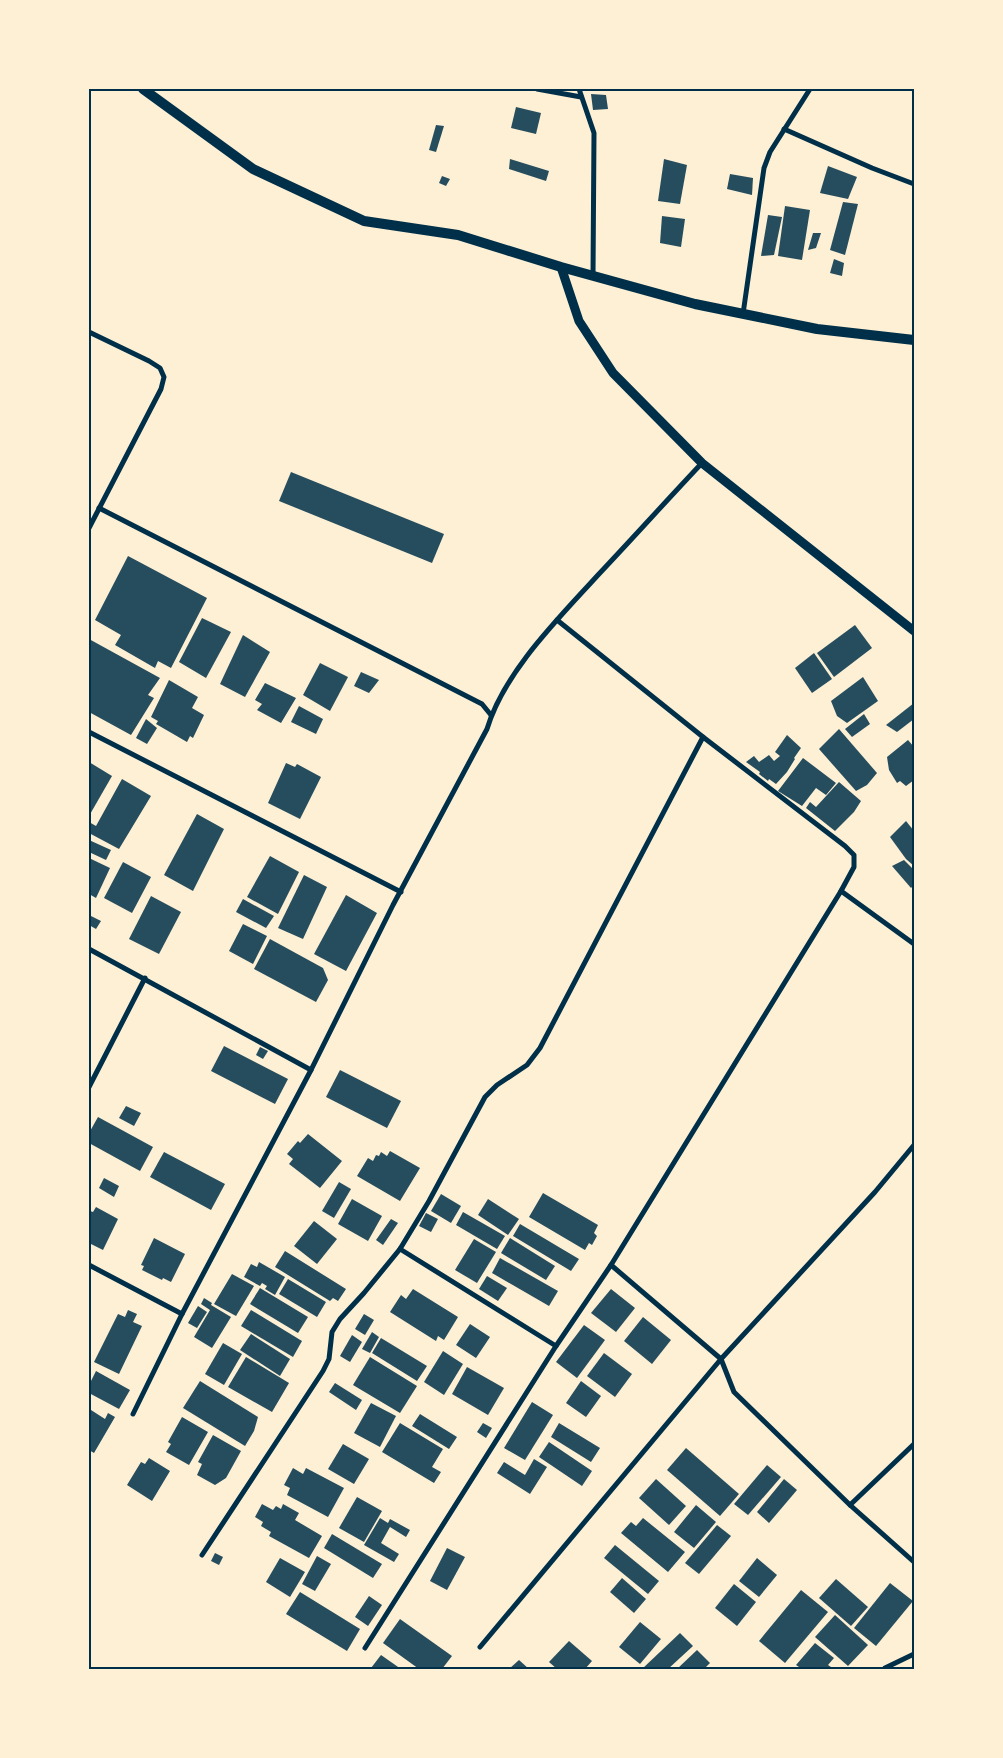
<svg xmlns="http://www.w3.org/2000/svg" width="1003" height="1758" font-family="Overpass,sans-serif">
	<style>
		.building { fill: #264d5e }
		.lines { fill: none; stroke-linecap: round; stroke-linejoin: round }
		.minor { stroke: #003049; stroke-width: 5 }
		.tertiary { stroke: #003049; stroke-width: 9 }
		.secondary { stroke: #003049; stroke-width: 10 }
		.neatline { fill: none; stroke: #003049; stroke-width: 2 }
	</style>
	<rect width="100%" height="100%" fill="#fdf0d5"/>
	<g class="building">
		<polygon points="591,94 606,95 608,109 593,110"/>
		<polygon points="516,107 541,113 536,134 511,128"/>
		<polygon points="436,125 444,126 436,152 429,150"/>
		<polygon points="510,159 549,171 546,181 509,169"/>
		<polygon points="664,159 687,165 680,204 658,201"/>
		<polygon points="828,166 857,177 848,199 820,193"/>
		<polygon points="730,174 753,178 752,195 727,189"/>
		<polygon points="442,176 450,179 446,186 439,183"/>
		<polygon points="843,202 858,204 845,255 830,250"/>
		<polygon points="785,206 810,210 802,260 778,256"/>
		<polygon points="768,215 782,217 774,255 761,256"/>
		<polygon points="662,216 685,219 681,247 660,243"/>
		<polygon points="813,233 821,233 816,248 808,250"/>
		<polygon points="834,259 844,263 842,276 830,273"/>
		<polygon points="291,472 444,534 432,563 279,501"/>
		<polygon points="128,556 207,598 171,668 158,661 155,668 115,645 121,635 95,620"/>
		<polygon points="202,618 231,632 206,678 179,662"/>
		<polygon points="855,625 872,648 834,677 817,653"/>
		<polygon points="243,635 270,652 245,697 220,684"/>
		<polygon points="89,639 160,678 148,695 154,698 131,735 89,712"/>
		<polygon points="814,653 832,679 812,693 795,668"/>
		<polygon points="320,663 348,677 330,711 303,695"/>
		<polygon points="361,672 379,680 369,693 354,686"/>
		<polygon points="863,677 878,701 847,723 837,716 831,701"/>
		<polygon points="169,680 198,697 192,708 204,715 193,738 190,736 187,742 156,724 158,721 151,717"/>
		<polygon points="265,683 296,698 281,723 257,710 262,704 255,700"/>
		<polygon points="914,703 914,719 897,732 886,725"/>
		<polygon points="299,706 323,719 316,734 291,722"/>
		<polygon points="864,714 870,724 852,737 845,729"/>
		<polygon points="146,719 157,728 147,744 136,738"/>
		<polygon points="839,729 877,773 867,785 856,791 819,749"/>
		<polygon points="787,735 801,748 794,758 795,759 787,772 776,784 769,779 768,781 759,774 760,772 746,762 754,756 759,762 769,755 774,761 780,756 775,752"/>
		<polygon points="908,740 914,747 914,780 906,786 900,781 897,783 889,770 887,757"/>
		<polygon points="803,758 836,783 826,795 816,788 802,806 778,791"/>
		<polygon points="89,762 112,776 89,816"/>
		<polygon points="286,763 295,767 297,764 321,777 300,819 268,803"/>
		<polygon points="122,779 151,796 119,849 89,833 89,822 96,826"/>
		<polygon points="839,782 861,801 854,812 835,831 806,808 810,802 816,807"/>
		<polygon points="197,814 224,829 193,891 164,875"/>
		<polygon points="906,821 914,831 914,866 906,859 890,837"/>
		<polygon points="89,840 111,850 106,860 89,852"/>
		<polygon points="270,856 299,872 278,914 247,897"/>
		<polygon points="89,858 110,868 96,898 89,894"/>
		<polygon points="904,860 914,870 914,885 911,888 892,866"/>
		<polygon points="123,862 151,877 132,913 104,898"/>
		<polygon points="304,875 327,887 303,939 278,928"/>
		<polygon points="346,895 377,913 346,971 314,954"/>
		<polygon points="151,896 181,912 159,954 129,939"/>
		<polygon points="243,899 274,916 266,928 236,912"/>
		<polygon points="91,916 101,921 96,929 89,925"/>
		<polygon points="243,924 267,936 253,964 229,951"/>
		<polygon points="270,939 323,968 328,980 316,1002 254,969"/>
		<polygon points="224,1046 288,1079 275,1104 211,1071"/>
		<polygon points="260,1047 268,1051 263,1059 256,1055"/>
		<polygon points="340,1070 401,1101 387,1128 326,1097"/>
		<polygon points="126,1106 141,1113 134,1126 119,1118"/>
		<polygon points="98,1117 153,1147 140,1171 89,1143 89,1133"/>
		<polygon points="308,1134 342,1161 320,1188 289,1164 293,1159 287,1154 298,1141 300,1143"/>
		<polygon points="390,1151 420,1168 400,1201 357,1176 368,1158 373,1161 376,1155 379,1156 381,1152 387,1156"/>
		<polygon points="164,1152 225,1184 211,1210 150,1177"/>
		<polygon points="104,1178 119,1186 114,1197 99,1188"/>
		<polygon points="339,1182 351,1189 334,1218 322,1211"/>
		<polygon points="543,1193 598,1225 594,1233 597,1236 592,1245 589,1243 585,1250 529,1217"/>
		<polygon points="441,1194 461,1206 451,1223 431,1211"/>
		<polygon points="352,1199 382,1216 368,1241 338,1224"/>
		<polygon points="488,1199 519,1219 508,1235 478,1215"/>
		<polygon points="96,1207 118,1219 103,1250 89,1243 89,1213 90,1211 93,1212"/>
		<polygon points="463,1212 505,1236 497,1249 456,1225"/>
		<polygon points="426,1213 438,1219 431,1232 419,1226"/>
		<polygon points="391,1219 398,1223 383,1245 376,1240"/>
		<polygon points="314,1221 337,1239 317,1264 294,1246"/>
		<polygon points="520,1224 579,1259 571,1271 513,1236"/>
		<polygon points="154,1238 185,1254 171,1282 163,1278 162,1280 142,1270 144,1266 141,1265"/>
		<polygon points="510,1238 555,1266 546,1280 501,1253"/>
		<polygon points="474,1239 496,1252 477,1283 455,1270"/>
		<polygon points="285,1251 346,1289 338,1301 333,1298 330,1301 275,1267"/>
		<polygon points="500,1258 558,1291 549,1306 492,1273"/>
		<polygon points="259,1262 285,1277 275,1295 265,1289 267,1286 262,1283 260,1286 244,1277 251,1264 257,1267"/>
		<polygon points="232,1274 254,1286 236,1316 214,1304"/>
		<polygon points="487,1276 507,1288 498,1301 479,1289"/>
		<polygon points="288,1279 326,1302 317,1317 279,1294"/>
		<polygon points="260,1288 308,1317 298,1333 250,1304"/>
		<polygon points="413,1289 458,1317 444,1340 438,1336 436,1341 390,1312 401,1295 406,1299"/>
		<polygon points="611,1289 635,1308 616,1332 591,1313"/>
		<polygon points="204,1298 212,1303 211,1305 231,1317 212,1348 194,1337 210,1310 201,1304"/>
		<polygon points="198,1306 207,1312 197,1328 188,1323"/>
		<polygon points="128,1310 137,1314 133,1322 142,1326 119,1374 94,1362 118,1314 125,1317"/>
		<polygon points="251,1310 302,1341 293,1357 241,1326"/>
		<polygon points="364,1314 374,1320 365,1335 355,1329"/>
		<polygon points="643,1317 671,1340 652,1364 624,1341"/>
		<polygon points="470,1324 490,1337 476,1358 456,1345"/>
		<polygon points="584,1325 605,1340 577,1378 556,1362"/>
		<polygon points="372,1332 379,1337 370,1353 362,1349"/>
		<polygon points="251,1334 290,1359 280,1376 240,1350"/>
		<polygon points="352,1335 362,1342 350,1362 340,1356"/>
		<polygon points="381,1338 427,1366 417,1381 372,1353"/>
		<polygon points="223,1343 242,1354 224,1385 205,1374"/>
		<polygon points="443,1351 463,1364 444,1395 424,1382"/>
		<polygon points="604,1353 632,1374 615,1397 587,1376"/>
		<polygon points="246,1357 289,1383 272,1412 228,1387"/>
		<polygon points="370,1357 417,1386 400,1413 353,1385"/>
		<polygon points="467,1367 504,1388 488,1415 452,1394"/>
		<polygon points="96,1371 130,1390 119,1409 89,1393 89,1385"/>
		<polygon points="200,1381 258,1417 254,1431 245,1446 183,1408"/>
		<polygon points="581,1381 601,1396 586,1417 566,1403"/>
		<polygon points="335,1383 362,1400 356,1410 329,1392"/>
		<polygon points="532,1402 553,1415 525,1460 504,1448"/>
		<polygon points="371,1403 396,1416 380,1447 354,1433"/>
		<polygon points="91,1410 105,1419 108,1413 115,1417 94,1453 89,1450 89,1414"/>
		<polygon points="420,1414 457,1437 449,1449 412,1426"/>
		<polygon points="182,1417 208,1432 189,1465 166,1452 171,1444 168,1442"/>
		<polygon points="400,1423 443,1449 432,1467 441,1472 434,1483 382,1452"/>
		<polygon points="483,1423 492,1428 486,1438 477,1432"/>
		<polygon points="559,1423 600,1448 591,1462 551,1437"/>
		<polygon points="213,1435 241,1451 226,1478 215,1485 197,1475 202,1464 198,1462"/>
		<polygon points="549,1442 592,1471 582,1486 539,1457"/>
		<polygon points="343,1444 369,1459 354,1484 328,1469"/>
		<polygon points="686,1448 739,1494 720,1516 667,1470"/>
		<polygon points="149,1458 170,1471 152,1501 127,1485 141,1462 145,1464"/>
		<polygon points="534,1459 547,1467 530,1494 497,1473 504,1462 525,1475"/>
		<polygon points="767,1465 781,1477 748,1515 734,1504"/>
		<polygon points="293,1468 303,1474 306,1468 344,1488 328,1517 287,1495 290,1488 284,1485"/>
		<polygon points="656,1479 686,1506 669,1525 639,1498"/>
		<polygon points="784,1479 797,1490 769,1523 757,1512"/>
		<polygon points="357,1497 382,1511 364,1542 339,1528"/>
		<polygon points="262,1504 273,1510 276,1506 281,1509 283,1504 299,1513 295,1520 322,1536 309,1558 269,1536 271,1532 261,1526 263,1522 255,1517"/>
		<polygon points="696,1505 716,1522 694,1548 674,1532"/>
		<polygon points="380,1518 388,1523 390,1519 410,1530 406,1537 390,1527 381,1543 399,1554 394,1562 364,1545"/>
		<polygon points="643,1518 685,1552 668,1572 621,1533 631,1522 636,1526"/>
		<polygon points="717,1525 731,1536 699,1574 685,1563"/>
		<polygon points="332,1534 382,1564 373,1578 324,1548"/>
		<polygon points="615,1545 659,1581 648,1594 604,1558"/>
		<polygon points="447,1548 465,1557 447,1590 430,1581"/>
		<polygon points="215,1553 223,1557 219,1565 211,1561"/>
		<polygon points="317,1556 331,1564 315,1591 302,1584"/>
		<polygon points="280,1558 305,1572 290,1597 266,1582"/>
		<polygon points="757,1558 777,1575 759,1597 739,1581"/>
		<polygon points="622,1578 646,1599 634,1613 610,1592"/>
		<polygon points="836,1579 868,1607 851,1626 819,1598"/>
		<polygon points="890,1583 913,1601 876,1646 854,1628"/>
		<polygon points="734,1584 756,1602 737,1626 715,1608"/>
		<polygon points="801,1590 828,1612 785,1663 759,1641"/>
		<polygon points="300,1592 360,1629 347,1651 286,1614"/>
		<polygon points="369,1596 382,1605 368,1626 355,1617"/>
		<polygon points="835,1615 868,1645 848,1666 815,1637"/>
		<polygon points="400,1619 452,1656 442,1669 419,1669 383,1643"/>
		<polygon points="640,1622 661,1639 640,1664 619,1647"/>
		<polygon points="680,1633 693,1646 668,1669 642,1669"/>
		<polygon points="569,1641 592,1661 585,1669 557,1669 549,1662"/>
		<polygon points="815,1643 834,1658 828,1665 834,1669 797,1669 799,1667 796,1665"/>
		<polygon points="697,1650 710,1663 704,1669 677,1669"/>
		<polygon points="381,1655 401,1669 371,1668"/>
		<polygon points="519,1660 529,1669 509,1669"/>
	</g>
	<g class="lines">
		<g class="minor">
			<polyline points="537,89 581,97"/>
			<polyline points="579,89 594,133 593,276"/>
			<polyline points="784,129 872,168 914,184"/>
			<polyline points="743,314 764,168 770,152 810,89"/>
			<polyline points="89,332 149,361 160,368 164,377 161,389 89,528"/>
			<polyline points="99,508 482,704 491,715"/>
			<polyline points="89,732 401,892"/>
			<polyline points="841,891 914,944"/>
			<polyline points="89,949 311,1070"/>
			<polyline points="89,1087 145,978"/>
			<polyline points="400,1249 556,1346"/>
			<polyline points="89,1265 182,1314"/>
			<polyline points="611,1265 721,1359 734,1392 850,1505 914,1562"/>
			<path d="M133,1414L182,1314L311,1070L393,905L487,729C504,672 558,619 598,575C633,538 667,500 702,463"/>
			<polyline points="850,1505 914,1444"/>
			<polyline points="202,1555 323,1371 329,1359 332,1332 340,1319 364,1293 400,1249 429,1201 485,1097 497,1085 527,1065 540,1048 703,737"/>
			<polyline points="480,1647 721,1359 875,1192 914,1145"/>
			<polyline points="365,1648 556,1346 611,1265 841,891 854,867 854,855 845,846 703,737 557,620"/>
			<polyline points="885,1668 914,1654"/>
		</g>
		<polyline class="tertiary" points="561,267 579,321 613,373 702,463 914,631"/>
		<polyline class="secondary" points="143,89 253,169 364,221 458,235 561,267 695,304 817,329 914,340"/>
	</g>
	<rect width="1003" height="1758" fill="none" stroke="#fdf0d5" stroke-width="180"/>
	<rect x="90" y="90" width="823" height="1578" class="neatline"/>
</svg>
